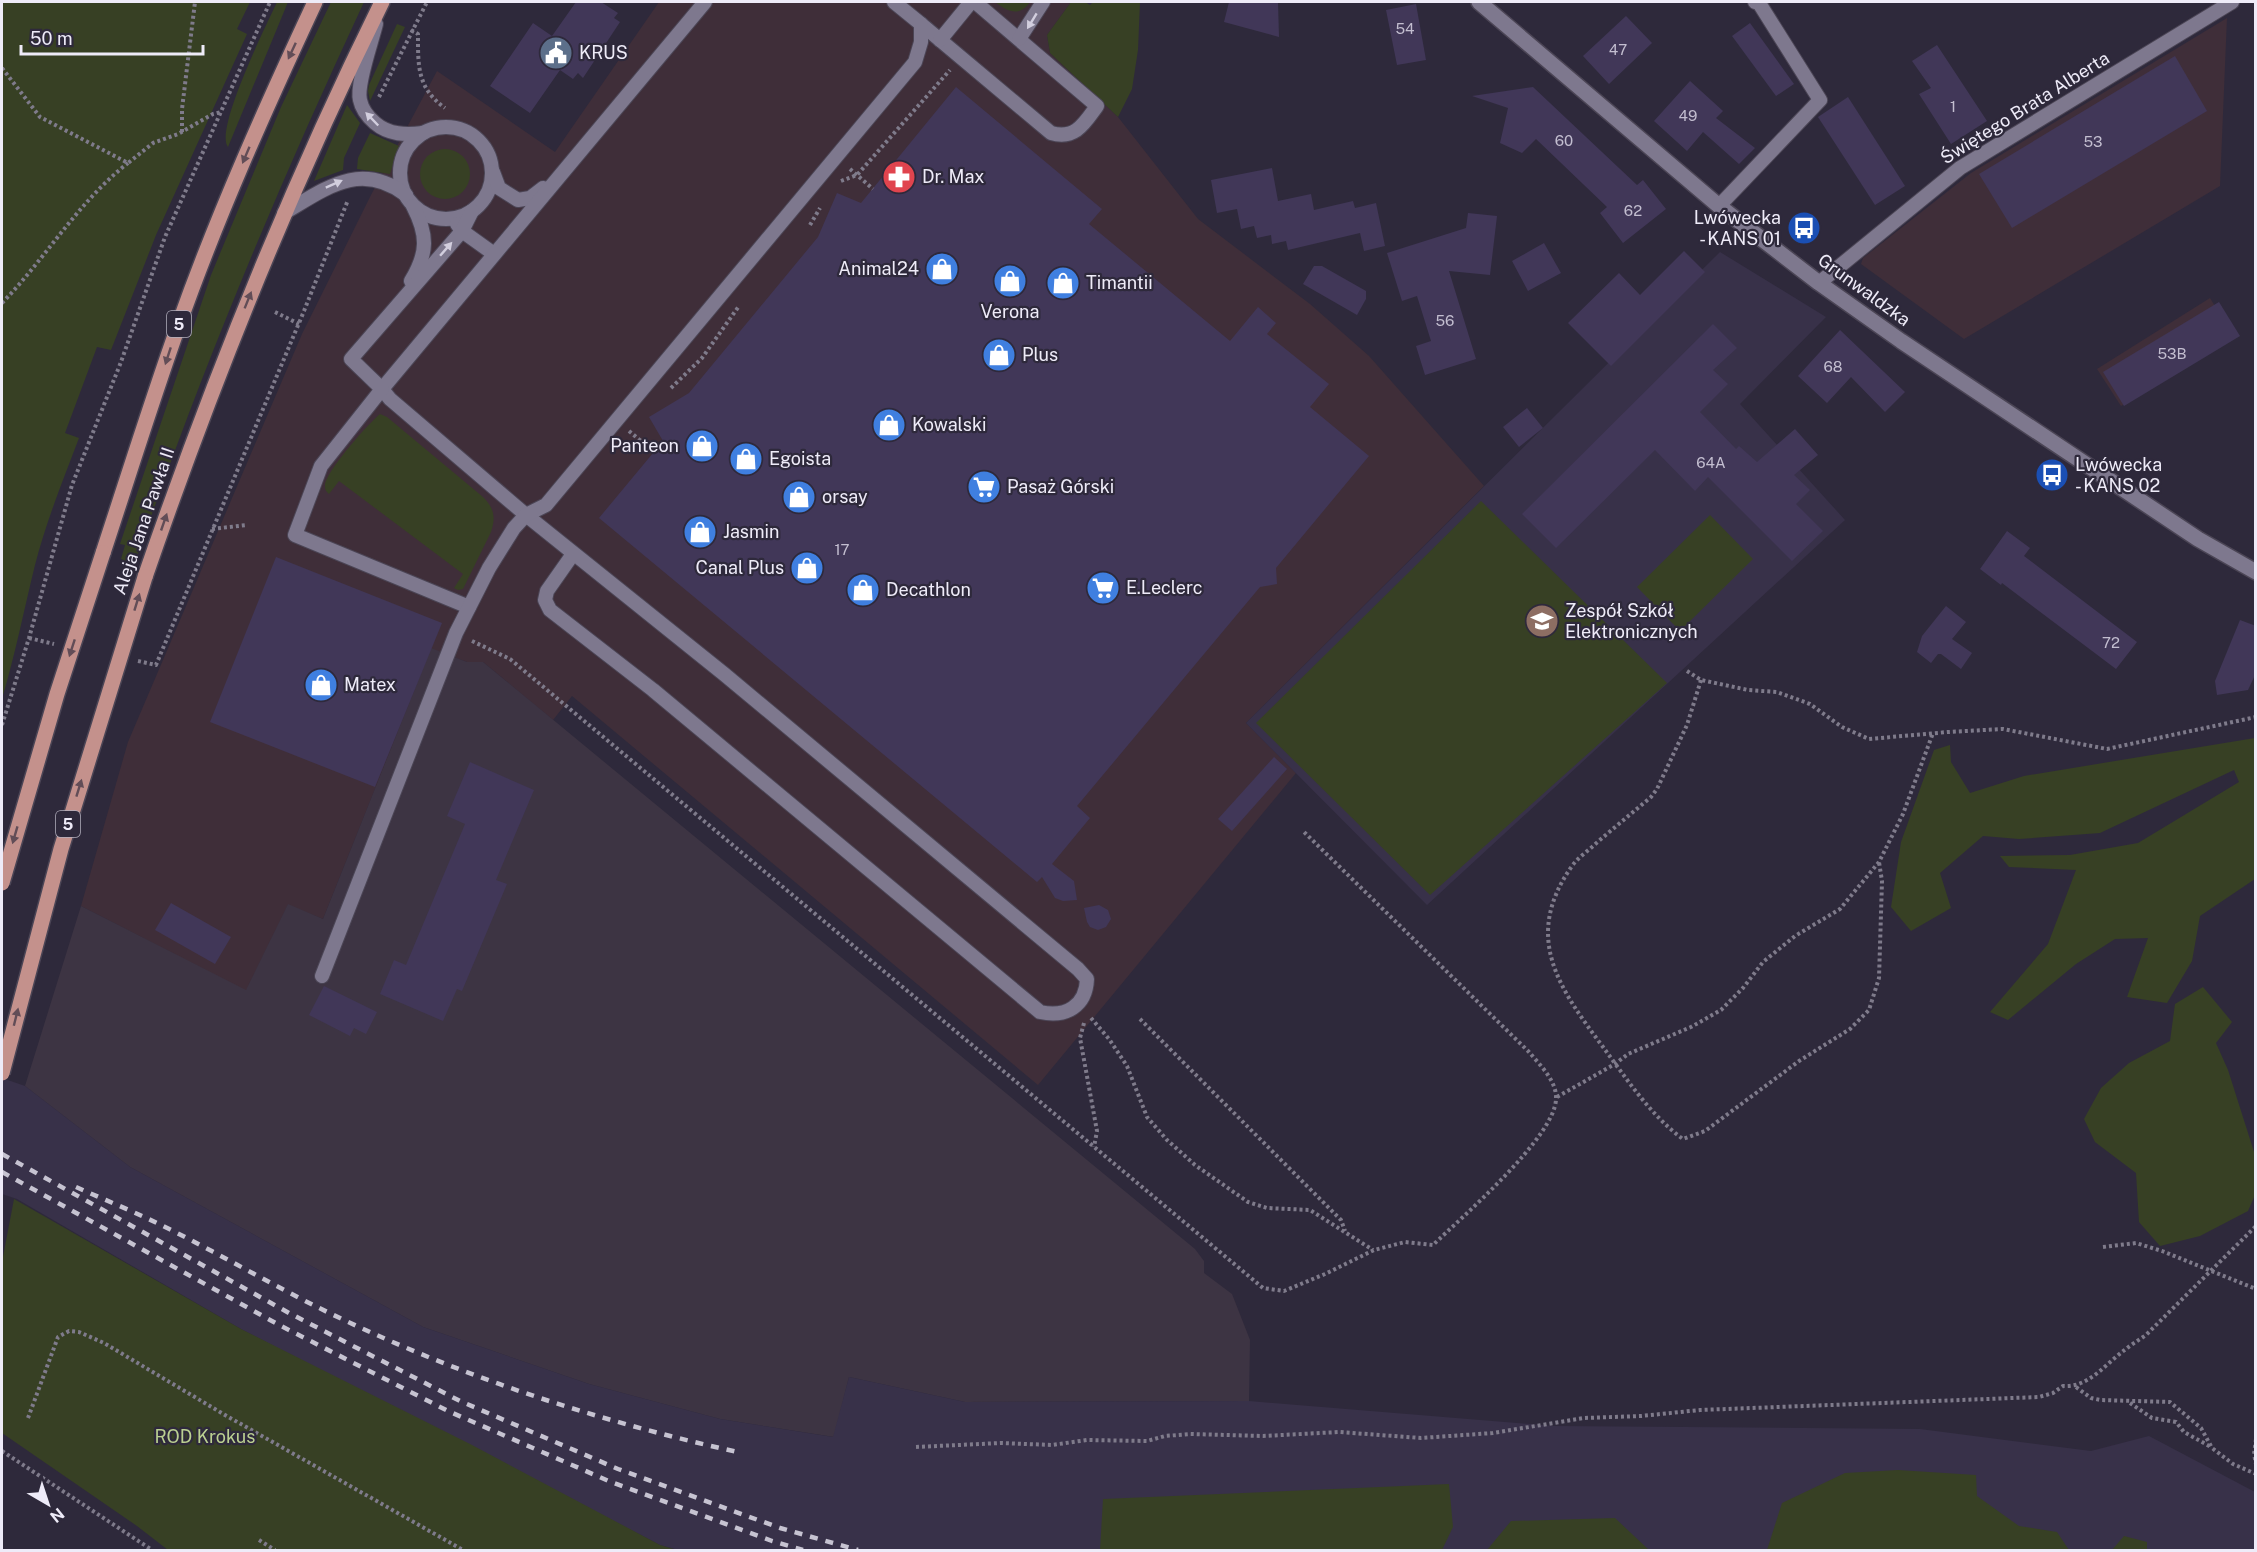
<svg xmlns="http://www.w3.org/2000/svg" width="2257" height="1552" font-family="'Public Sans',sans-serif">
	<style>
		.commercial { fill: #3f2e39 }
		.industrial { fill: #3d3443 }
		.built { fill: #383149 }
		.green { fill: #374024 }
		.building { fill: #413758 }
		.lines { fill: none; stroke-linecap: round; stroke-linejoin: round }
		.service-casing { stroke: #4b4555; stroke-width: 16 }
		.tertiary-casing { stroke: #4b4555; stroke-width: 18 }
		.primary-casing { stroke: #4b4555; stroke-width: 18 }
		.path { stroke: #7f7b8b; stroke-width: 4; stroke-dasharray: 3 3; stroke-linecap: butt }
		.service { stroke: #7e788e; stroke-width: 14 }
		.tertiary { stroke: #7e788e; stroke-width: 15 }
		.primary { stroke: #c4918c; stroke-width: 15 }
		.rail { stroke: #c6c3d1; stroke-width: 4.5; stroke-dasharray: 8 8; stroke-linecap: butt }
		.primary-bridge-casing { stroke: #4b4555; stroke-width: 18; stroke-linecap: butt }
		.primary-bridge { stroke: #c4918c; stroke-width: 15 }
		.oneway { fill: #d2cede }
		.oneway2 { fill: #624d57 }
		.labels { text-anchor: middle; stroke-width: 4.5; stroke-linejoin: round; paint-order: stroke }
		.number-label { font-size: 15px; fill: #c3bed0 }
		.shield { fill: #2e293b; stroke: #b4b1bf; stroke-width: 1.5 }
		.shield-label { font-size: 16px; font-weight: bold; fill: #eeebf8 }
		.poi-label { font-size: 18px; fill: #eeebf8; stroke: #2e293b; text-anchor: start }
		.street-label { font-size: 18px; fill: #eeebf8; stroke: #2e293b }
		.park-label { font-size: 18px; fill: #bbd091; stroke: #2e293b }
	</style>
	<rect width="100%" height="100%" fill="#2e293b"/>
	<g class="commercial">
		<polygon points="659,2 1071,2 1047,35 1050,53 1118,117 1198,219 1310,304 1369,356 1484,486 1246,723 1296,773 1038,1085 572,696 553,720 483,662 467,662 431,649 323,919 288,905 246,991 81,906 128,742 302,334 371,195 437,71 555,152"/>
		<polygon points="2227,18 2220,186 1964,339 1861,264 1863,258 1971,173"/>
		<polygon points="2210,298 2233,336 2121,406 2097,369"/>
	</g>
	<polygon class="industrial" points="431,648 467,662 483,662 1195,1249 1204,1261 1204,1273 1232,1294 1250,1340 1249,1401 965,1402 849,1377 834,1437 720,1419 589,1384 423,1327 130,1167 25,1086 81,906 246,990 288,904 323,919"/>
	<g class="built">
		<polygon points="1720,252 1826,317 1740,404 1845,520 1427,905 1246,723"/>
		<polygon points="2,1078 25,1086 130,1167 423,1327 589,1384 720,1419 833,1437 849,1377 965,1402 1249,1401 1554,1426 1920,1429 2091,1451 2149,1436 2255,1492 2255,1550 678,1550 660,1545 241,1329 17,1199 2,1194"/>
	</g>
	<g class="green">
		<path d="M2,2H250L237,29L247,34L156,235L111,350L97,347L65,433L79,438C63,480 46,522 35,565C24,610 15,655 2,699Z"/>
		<path d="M277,2H288L228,147C214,130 267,24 277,2Z"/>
		<path d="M331,2H364C280,182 203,365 138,554L135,553L131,563L121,559L125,545L120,544L211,275L281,107Z"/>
		<path d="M995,2H1030C1020,17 1008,12 995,2Z"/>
		<polygon points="1071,2 1085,2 1090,5 1093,2 1140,2 1138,50 1132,89 1118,117 1050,53 1047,35"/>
		<polygon points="397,24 405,27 370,101 368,91 369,85"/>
		<polygon points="347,105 360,123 344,158 343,170 314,181"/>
		<polygon points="370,133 399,146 390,174 357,169 358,158"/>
		<circle cx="445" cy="174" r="25"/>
		<path d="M380,414L387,417L483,497C494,508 496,517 491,532L463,589L458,590L454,588L463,574L339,481L329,494C326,491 325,490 325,486C325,472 368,424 380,414Z"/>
		<polygon points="1481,501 1667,683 1430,895 1256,723"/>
		<polygon points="1710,515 1753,559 1680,631 1637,587"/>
		<polygon points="2255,738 2255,879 2200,916 2192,961 2167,1003 2127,997 2148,938 2115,939 2076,964 2008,1020 1990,1012 2048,944 2076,870 2009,867 2000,856 2070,855 2138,843 2239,782 2234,770 2100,833 2019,839 1983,836 1940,873 1951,908 1911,931 1891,907 1901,842 1934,750 1950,745 1951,762 1970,793 2024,776"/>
		<polygon points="2203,987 2232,1022 2216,1043 2228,1070 2255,1155 2255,1195 2248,1211 2200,1236 2160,1246 2139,1222 2136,1173 2095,1142 2084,1119 2101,1088 2129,1063 2170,1041 2175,1004"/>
		<polygon points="14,1199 241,1329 472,1445 660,1545 677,1550 168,1550 137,1526 2,1433 2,1262"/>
		<polygon points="1898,1470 1976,1475 1977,1496 2019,1526 2057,1532 2069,1550 1767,1550 1782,1503 1845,1473"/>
		<polygon points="1449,1484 1453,1527 1442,1550 1100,1550 1103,1499"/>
		<polygon points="1615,1518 1649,1550 1487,1550 1511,1521"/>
		<polygon points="2124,1536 2147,1542 2147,1550 2112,1550"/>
	</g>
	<g class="building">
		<polygon points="576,2 601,2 618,13 614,18 620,22 583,78 578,73 573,79 560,70 530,113 490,86 533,23 552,36"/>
		<polygon points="1229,2 1278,2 1279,37 1224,22"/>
		<polygon points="1416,4 1426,60 1397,65 1386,10"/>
		<polygon points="1626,16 1652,43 1609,84 1583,56"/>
		<polygon points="1750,23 1794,84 1776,96 1732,36"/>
		<polygon points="1937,45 1987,121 1951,144 1919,94 1931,88 1912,61"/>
		<polygon points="2175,56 2207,111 2012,228 1979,174"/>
		<polygon points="1690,81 1723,111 1716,118 1755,148 1739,164 1703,132 1687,151 1654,121"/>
		<polygon points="956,87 1102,209 1089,224 1230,341 1258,307 1276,323 1267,334 1329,384 1310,407 1369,456 1276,568 1277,584 1260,587 1077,806 1090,818 1052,864 1074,881 1077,900 1063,901 1055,898 1042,877 1037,882 599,518 663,441 649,417 689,393 818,237 837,193 861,203"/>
		<polygon points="1533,87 1637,185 1643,180 1666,209 1623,243 1600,213 1607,207 1536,139 1522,153 1500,143 1508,108 1472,96"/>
		<polygon points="1848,97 1905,186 1875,205 1818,117"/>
		<polygon points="1272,168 1278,201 1311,194 1314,210 1353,201 1355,208 1376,203 1385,246 1364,251 1360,233 1288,250 1286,241 1272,244 1271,235 1257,238 1254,226 1241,229 1237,209 1217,213 1211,180"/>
		<polygon points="1468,213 1497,216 1490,275 1449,271 1476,359 1425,375 1416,346 1431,341 1417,296 1402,301 1387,253 1466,228"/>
		<polygon points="1544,243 1561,273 1528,291 1512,261"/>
		<polygon points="1684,251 1705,272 1611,366 1568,323 1619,273 1640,295"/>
		<polygon points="1314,266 1322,266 1366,291 1366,299 1357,315 1303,284"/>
		<polygon points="2219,302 2240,336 2124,406 2103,372"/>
		<polygon points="1713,324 1737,348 1713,370 1728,384 1700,412 1736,449 1739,446 1757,462 1795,429 1818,455 1794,475 1810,490 1796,504 1823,531 1792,561 1708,477 1695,491 1655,450 1556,548 1522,514"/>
		<polygon points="1840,330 1905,392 1885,412 1851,377 1827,403 1798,376"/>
		<polygon points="1527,408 1543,428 1519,447 1503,427"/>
		<polygon points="2007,531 2030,548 2024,556 2137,642 2116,669 2002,583 2001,585 1980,569"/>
		<polygon points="276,557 442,623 375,787 210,722"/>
		<polygon points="1946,606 1966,622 1952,639 1972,653 1961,669 1941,654 1938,654 1931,663 1917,652 1922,636"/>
		<polygon points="2240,620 2256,626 2256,673 2248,690 2217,695 2215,681"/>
		<polygon points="1274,757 1287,769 1232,831 1218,819"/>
		<polygon points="470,762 534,790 496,880 507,884 462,991 457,989 443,1021 380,994 394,960 406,965 465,824 447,816"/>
		<polygon points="171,903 231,937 215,964 155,930"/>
		<polygon points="1099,905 1108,910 1111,919 1106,927 1098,930 1090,927 1087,922 1084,908"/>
		<polygon points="324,986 377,1012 366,1034 354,1028 350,1036 309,1015"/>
	</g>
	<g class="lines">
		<g class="service-casing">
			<g id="service">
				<path d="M376,24C372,41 356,85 360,100C362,110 368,117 375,123C389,135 406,135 423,133"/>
				<path d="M921,24L1051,133C1075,140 1084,124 1097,106L975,2"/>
				<polyline points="1019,39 1043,2"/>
				<polyline points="940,40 971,2"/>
				<circle cx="446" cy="173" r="46"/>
				<polyline points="493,172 499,188 518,200 530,198 543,188"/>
				<polyline points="1719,206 1820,100 1759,3 1755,2"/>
				<path d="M284,213C325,189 360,160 406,195"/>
				<polyline points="457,224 462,231 494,254"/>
				<path d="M411,281C428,253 428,235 413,206"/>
				<polyline points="1819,283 1960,168 2232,2"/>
				<path d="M573,554L547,591L545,600L550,610L653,690L1040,1012C1066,1018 1086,1006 1087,979L1078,969L724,674L526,515L390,399L382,389L705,2"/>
				<polyline points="469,607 295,535 321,466 382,389 351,359 462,231 472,211"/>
				<polyline points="322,976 456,633 489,568 514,528 526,515 546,505 915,62 921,42 921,24 894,2"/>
			</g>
		</g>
		<g class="tertiary-casing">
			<polyline id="tertiary" points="1479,2 1719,206 1819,283 1901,341 2198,539 2256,572"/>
		</g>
		<g class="primary-casing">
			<g id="primary">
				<path d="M103,553C128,477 152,400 179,324C218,214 266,107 315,2"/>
				<path d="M145,577C213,380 290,188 382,2"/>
			</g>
		</g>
		<g class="path">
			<path d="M411,30L418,34C418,66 417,88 445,108"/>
			<polyline points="2,68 40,117 128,163 153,143 178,134 213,114 221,112"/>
			<polyline points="379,97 427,2"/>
			<polyline points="182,132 182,109 195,2"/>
			<polyline points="850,169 873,189"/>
			<polyline points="841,181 857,175 950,70"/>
			<polyline points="810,225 820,208"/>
			<path d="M2,303C46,258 78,202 128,163"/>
			<polyline points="275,312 299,324"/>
			<polyline points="671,388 702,358 739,306"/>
			<polyline points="629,431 654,452"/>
			<polyline points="212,529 247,525"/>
			<polyline points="29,638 54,644"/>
			<path d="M472,641L510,659L1263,1288L1284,1291L1325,1274L1374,1250L1405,1242L1433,1245C1462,1217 1555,1137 1556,1099C1557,1081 1540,1065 1529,1052L1303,831"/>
			<polyline points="138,661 156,665 304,311 348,200"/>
			<polyline points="1687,671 1701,680 1748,690 1777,692 1810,704 1842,727 1869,739 1948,732 2003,729 2107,749 2256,717"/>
			<path d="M1701,680L1687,725L1657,789L1651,797C1631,814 1611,830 1592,847C1585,853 1577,859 1572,866C1522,937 1559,988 1603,1047C1626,1078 1651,1116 1683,1139L1705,1131L1799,1061L1850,1029L1869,1010L1879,978L1882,881L1879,862"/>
			<polyline points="2,725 29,638 72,485 121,362 165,237 270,2"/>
			<polyline points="1091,1018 1109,1039 1127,1066 1147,1117 1167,1140 1195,1165 1248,1202 1267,1208 1310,1210 1373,1250"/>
			<polyline points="1140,1019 1341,1220 1345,1231"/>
			<polyline points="1084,1023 1080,1038 1097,1131 1094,1147"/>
			<polyline points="1557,1097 1615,1064 1628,1054 1691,1027 1721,1010 1743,988 1763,962 1795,936 1840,909 1879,862 1903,814 1933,733"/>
			<polyline points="2103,1247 2136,1243 2162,1251 2256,1289"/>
			<polyline points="2076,1387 2091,1398 2100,1400 2170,1402 2201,1428 2212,1448 2233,1464 2256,1474"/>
			<polyline points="2130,1403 2152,1418 2176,1422 2184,1432 2211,1447"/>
			<polyline points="28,1418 58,1337 69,1331 79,1332 104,1343 225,1415 463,1550"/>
			<polyline points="2256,1439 2254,1454 2256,1464"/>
			<path d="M916,1447L1001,1443L1052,1445L1087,1440L1147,1441L1165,1436L1190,1434L1263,1436L1339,1432L1421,1438L1493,1433L1584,1418L1641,1416L1700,1410L2039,1397L2053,1393L2063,1386C2089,1388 2106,1363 2126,1349C2132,1344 2139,1340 2146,1335L2256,1226"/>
			<polyline points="2,1451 152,1550"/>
			<polyline points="259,1540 275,1550"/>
		</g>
		<use href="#service" class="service"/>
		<use href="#tertiary" class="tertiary"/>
		<use href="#primary" class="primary"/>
		<g class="rail">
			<polyline points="2,1154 289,1313 460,1401 618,1469 780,1528 858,1550"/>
			<polyline points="2,1172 281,1326 448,1411 611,1482 772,1541 803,1550"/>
			<path d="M76,1187C105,1200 135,1212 163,1226C224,1256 282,1291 344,1320C471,1380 605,1423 742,1453"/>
		</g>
		<g class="primary-bridge-casing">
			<g id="primary-bridge">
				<polyline points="2,883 57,694 103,553"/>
				<polyline points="2,1073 61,849 145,577"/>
			</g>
		</g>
		<use href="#primary-bridge" class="primary-bridge"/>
	</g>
	<defs><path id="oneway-solid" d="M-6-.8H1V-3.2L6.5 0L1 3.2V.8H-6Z" transform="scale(1.5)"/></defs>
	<g class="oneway">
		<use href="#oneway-solid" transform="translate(1032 21) rotate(121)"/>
		<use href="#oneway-solid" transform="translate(372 119) rotate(-134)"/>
		<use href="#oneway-solid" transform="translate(334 184) rotate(-24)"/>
		<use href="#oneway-solid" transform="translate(446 249) rotate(-49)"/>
	</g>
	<g class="oneway2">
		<use href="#oneway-solid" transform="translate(292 51) rotate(115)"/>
		<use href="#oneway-solid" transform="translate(246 155) rotate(113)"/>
		<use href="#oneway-solid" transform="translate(248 300) rotate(-68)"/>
		<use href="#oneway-solid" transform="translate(168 356) rotate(108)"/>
		<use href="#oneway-solid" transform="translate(164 522) rotate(-71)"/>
		<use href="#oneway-solid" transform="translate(137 602) rotate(-73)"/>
		<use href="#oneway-solid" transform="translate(72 648) rotate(108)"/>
		<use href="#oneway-solid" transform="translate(79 788) rotate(-73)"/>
		<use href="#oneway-solid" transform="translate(15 835) rotate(106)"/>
		<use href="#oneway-solid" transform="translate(16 1017) rotate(-76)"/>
	</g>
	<defs>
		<g id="civic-disc" transform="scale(1.725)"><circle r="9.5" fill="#5c6f8a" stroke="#2e293b"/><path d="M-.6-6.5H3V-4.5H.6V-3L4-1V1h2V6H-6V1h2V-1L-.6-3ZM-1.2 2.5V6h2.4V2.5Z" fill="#fff"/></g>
		<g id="pharmacy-disc" transform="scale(1.725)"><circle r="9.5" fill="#e0444e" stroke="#2e293b"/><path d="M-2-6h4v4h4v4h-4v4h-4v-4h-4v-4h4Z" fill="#fff"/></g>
		<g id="bus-disc" transform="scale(1.725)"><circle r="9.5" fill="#1a4fb4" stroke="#2e293b"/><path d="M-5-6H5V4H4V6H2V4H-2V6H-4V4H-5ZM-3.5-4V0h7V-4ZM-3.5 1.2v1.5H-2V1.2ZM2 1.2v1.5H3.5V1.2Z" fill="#fff"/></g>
		<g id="shop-disc" transform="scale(1.725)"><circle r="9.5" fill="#3f7fe0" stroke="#2e293b"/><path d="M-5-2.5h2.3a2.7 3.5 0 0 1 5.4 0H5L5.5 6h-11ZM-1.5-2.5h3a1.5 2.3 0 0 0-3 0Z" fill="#fff"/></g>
		<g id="supermarket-disc" transform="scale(1.725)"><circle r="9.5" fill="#3f7fe0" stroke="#2e293b"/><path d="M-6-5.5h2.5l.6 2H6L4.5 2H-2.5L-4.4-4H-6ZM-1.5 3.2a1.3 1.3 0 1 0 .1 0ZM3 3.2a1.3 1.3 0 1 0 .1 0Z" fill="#fff"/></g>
		<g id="school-disc" transform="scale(1.725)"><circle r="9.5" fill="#8d6e63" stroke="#2e293b"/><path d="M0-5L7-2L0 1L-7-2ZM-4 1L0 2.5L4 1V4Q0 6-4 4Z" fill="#fff"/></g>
	</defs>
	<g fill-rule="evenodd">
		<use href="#civic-disc" x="556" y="53"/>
		<use href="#pharmacy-disc" x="899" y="177"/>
		<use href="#bus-disc" x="1804" y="228"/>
		<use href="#shop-disc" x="942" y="269"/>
		<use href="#shop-disc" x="1010" y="281"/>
		<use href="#shop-disc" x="1063" y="283"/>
		<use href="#shop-disc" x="999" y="355"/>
		<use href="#shop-disc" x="889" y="425"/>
		<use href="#shop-disc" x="702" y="446"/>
		<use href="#shop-disc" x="746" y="459"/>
		<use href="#bus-disc" x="2052" y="475"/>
		<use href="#supermarket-disc" x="984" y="487"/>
		<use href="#shop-disc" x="799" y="497"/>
		<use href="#shop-disc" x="700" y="532"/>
		<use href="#shop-disc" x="807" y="568"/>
		<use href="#supermarket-disc" x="1103" y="588"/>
		<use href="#shop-disc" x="863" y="590"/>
		<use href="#school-disc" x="1542" y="621"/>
		<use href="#shop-disc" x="321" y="685"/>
	</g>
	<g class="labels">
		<g class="number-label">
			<text x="1405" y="34">54</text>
			<text x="1618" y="55">47</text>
			<text x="1953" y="112">1</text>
			<text x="1688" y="121">49</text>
			<text x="1564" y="146">60</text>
			<text x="2093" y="147">53</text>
			<text x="1633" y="216">62</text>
			<text x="1445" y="326">56</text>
			<text x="2172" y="359">53B</text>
			<text x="1833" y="372">68</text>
			<text x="1711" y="468">64A</text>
			<text x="842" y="555">17</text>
			<text x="2111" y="648">72</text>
		</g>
		<g class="shield">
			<rect x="167" y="311" width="24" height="26" rx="4.5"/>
			<rect x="56" y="811" width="24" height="26" rx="4.5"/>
		</g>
		<g class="shield-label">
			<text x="179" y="330">5</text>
			<text x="68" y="830">5</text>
		</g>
		<g class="poi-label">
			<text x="579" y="59">KRUS</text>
			<text x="922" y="183">Dr. Max</text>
			<text x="1781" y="224" text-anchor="end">Lwówecka<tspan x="1781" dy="21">- KANS 01</tspan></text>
			<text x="919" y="275" text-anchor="end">Animal24</text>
			<text x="1086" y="289">Timantii</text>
			<text x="1010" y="318" text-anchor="middle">Verona</text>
			<text x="1022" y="361">Plus</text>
			<text x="912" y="431">Kowalski</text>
			<text x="679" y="452" text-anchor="end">Panteon</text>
			<text x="769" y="465">Egoista</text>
			<text x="2075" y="471">Lwówecka<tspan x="2075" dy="21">- KANS 02</tspan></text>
			<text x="1007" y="493">Pasaż Górski</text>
			<text x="822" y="503">orsay</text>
			<text x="723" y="538">Jasmin</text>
			<text x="784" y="574" text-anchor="end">Canal Plus</text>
			<text x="1126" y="594">E.Leclerc</text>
			<text x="886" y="596">Decathlon</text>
			<text x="1565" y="617">Zespół Szkół<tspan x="1565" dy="21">Elektronicznych</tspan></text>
			<text x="344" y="691">Matex</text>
		</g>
		<g class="street-label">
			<text transform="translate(2025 108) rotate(-32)" y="6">Świętego Brata Alberta</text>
			<text transform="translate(1864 290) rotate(36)" y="6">Grunwaldzka</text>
			<text transform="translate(144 521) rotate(-71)" y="6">Aleja Jana Pawła II</text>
		</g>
		<g class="park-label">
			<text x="205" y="1443">ROD Krokus</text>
		</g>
	</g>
	<rect width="2257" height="1552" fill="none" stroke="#eeebf8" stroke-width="6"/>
	<g transform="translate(48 1504) rotate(141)" stroke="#2e293b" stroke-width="4.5" paint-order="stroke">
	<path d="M0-4.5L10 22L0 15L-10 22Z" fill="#eeebf8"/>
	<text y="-9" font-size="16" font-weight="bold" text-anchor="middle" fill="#eeebf8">N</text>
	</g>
	<path d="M21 45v9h182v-9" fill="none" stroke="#eeebf8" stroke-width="3"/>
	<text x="30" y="45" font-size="18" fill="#eeebf8" stroke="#2e293b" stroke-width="4.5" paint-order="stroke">50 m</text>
</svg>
